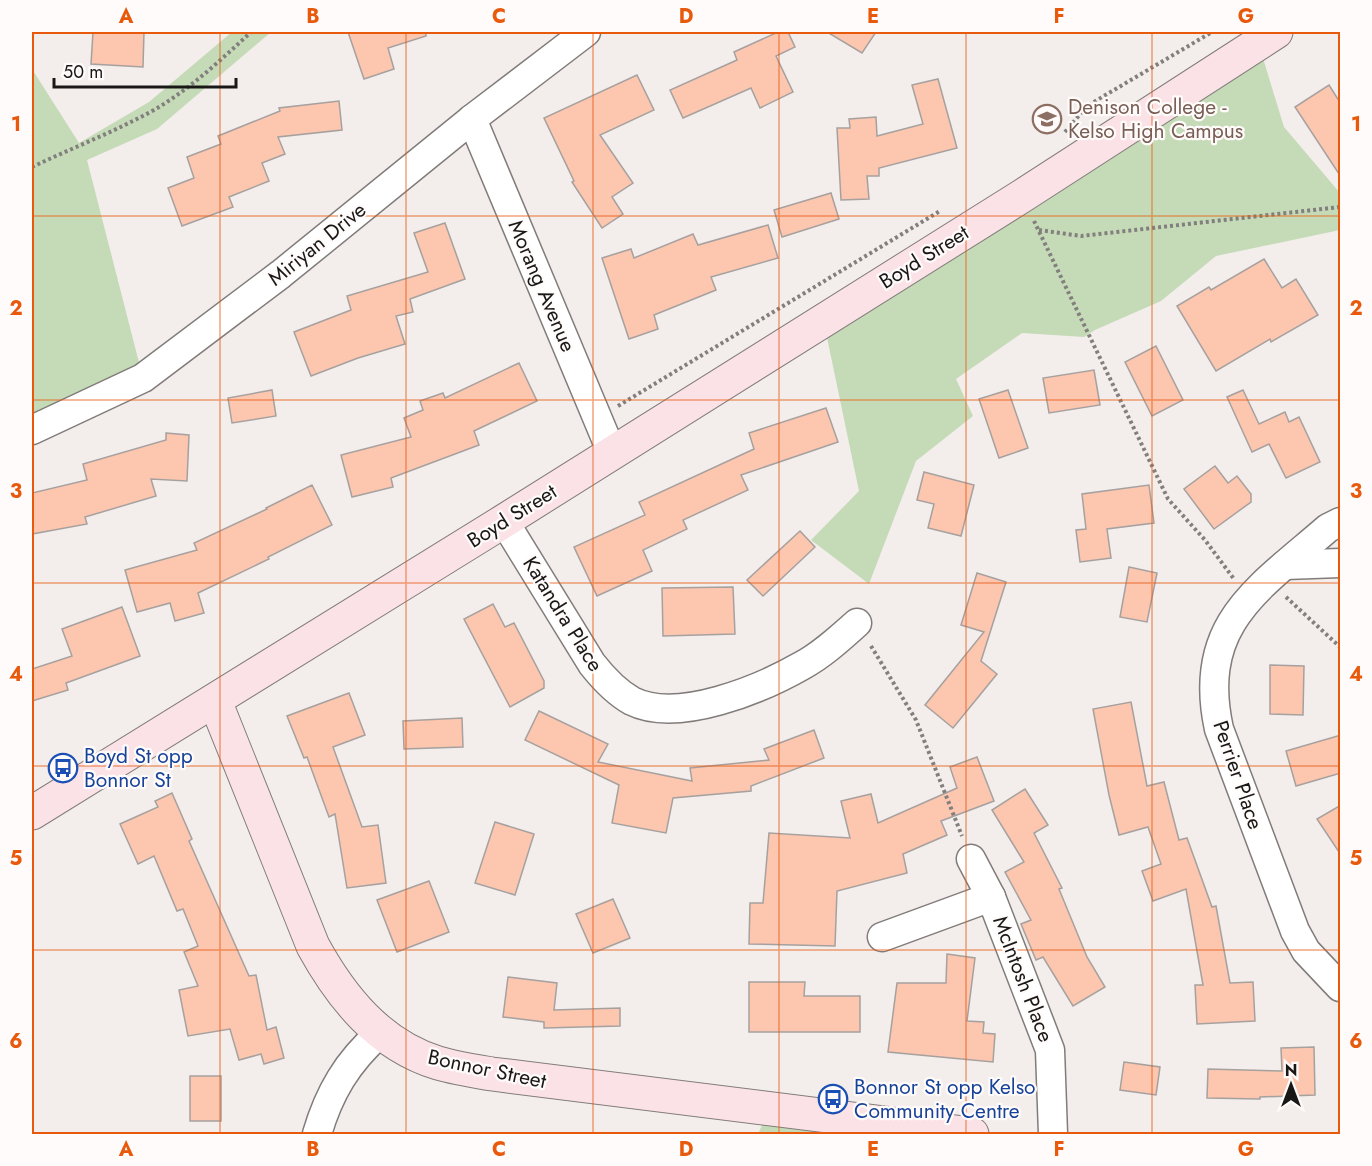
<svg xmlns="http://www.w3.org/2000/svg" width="1372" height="1166" font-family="Jost,sans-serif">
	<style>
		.green { fill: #c5dbb8 }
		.building { fill: #fcc6af; stroke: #a6a19f; stroke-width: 1.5 }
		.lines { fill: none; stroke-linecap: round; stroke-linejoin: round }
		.street-casing { stroke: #817c7a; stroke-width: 31 }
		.secondary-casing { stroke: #817c7a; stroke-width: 35 }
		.path { stroke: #827f7d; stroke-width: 4; stroke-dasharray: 3 3; stroke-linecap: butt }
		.street { stroke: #fff; stroke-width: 28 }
		.secondary { stroke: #fbe2e7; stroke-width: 33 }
		.grid { fill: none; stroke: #e8590c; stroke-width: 1.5; stroke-opacity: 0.55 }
		.labels { text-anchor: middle; stroke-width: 4.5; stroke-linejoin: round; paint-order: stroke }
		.education-label { font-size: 21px; fill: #785e54; stroke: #fefbfa; text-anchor: start }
		.street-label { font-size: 21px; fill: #1a1817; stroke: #fefbfa }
		.transit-label { font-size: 21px; fill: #164399; stroke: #fefbfa; text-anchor: start }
		.neatline { fill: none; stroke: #e8590c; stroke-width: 2 }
		.grid-label { font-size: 20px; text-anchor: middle; font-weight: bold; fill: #e8590c }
	</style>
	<rect width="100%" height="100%" fill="#f3edeb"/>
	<g class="green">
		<polygon points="232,32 271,32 157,129 87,160 143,378 32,430 32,69 79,143 149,102"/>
		<polygon points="1258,42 1284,127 1340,193 1340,230 1216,256 1161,301 1095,330 1084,337 1022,333 956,379 973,416 916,461 869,584 811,540 859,491 825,328"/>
		<polygon points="769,1110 972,1134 758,1134"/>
	</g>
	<g class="building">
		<polygon points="93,32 144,32 143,67 91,64"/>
		<polygon points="348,32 426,32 426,36 388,48 394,69 364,79"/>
		<polygon points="778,32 788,32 795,47 776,56 793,92 760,108 751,88 683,118 670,90 737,60 734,52"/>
		<polygon points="827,32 876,32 862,53"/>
		<polygon points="637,75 654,110 600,135 633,183 612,197 623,214 602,228 572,182 574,181 544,118"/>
		<polygon points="938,79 957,148 879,168 879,176 867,176 869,199 841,200 837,128 850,128 849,119 876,117 877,136 923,124 912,85"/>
		<polygon points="1329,85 1341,104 1341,177 1295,107"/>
		<polygon points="339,101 342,130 278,137 285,154 262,163 269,181 229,197 233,207 182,226 168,188 194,178 187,157 221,144 218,136 280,111 279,108"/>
		<polygon points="831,193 839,219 782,237 774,210"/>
		<polygon points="445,223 465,279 410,299 413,312 396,316 405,344 358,358 311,376 294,332 351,310 347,296 428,272 414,233"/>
		<polygon points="768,225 778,258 711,277 716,290 654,315 658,329 629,339 602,258 631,249 634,258 693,234 698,245"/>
		<polygon points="1264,259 1282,288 1296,279 1318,315 1271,342 1270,339 1216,371 1177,306 1209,287 1211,290"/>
		<polygon points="1156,346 1183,400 1152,416 1125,362"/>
		<polygon points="519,363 537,401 474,431 479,445 391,478 393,487 352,497 341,455 411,437 404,418 423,410 420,401 443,393 445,398"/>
		<polygon points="1094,370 1100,405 1049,413 1043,378"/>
		<polygon points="272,390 276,416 232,423 228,398"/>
		<polygon points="1008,390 1028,448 999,458 979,399"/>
		<polygon points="1243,390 1259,424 1285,412 1289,422 1299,417 1320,462 1286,478 1269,444 1252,452 1227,397"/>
		<polygon points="826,408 838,442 741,475 748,490 683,520 687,529 643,550 652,571 597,596 574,547 645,515 639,502 754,449 749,433"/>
		<polygon points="166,433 189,435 187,481 151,479 156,496 85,517 87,524 32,534 32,493 87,480 83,464 166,440"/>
		<polygon points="1215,466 1228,483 1237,476 1251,494 1251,502 1214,529 1184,489"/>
		<polygon points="924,472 974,485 961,536 928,528 934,504 917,500"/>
		<polygon points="312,485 332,525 268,557 269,559 198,593 204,613 175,621 170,603 137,612 125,570 197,550 194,543 267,509 266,508"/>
		<polygon points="1149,485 1154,523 1107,529 1111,558 1080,562 1076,530 1086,529 1082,494"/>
		<polygon points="800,531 815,547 763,596 747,580"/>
		<polygon points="1129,567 1157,573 1147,622 1120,617"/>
		<polygon points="977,573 1006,582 981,661 997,674 953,728 925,705 984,632 961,625"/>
		<polygon points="733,587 735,634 663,636 662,588"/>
		<polygon points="493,604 505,627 514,623 544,681 544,688 510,707 464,619"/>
		<polygon points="122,607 140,656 66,683 68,690 32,701 32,669 72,656 62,629"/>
		<polygon points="1270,665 1304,666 1303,715 1270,714"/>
		<polygon points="349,693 365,735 333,747 362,827 378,825 386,883 347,888 335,814 329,817 307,757 304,758 287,716"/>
		<polygon points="1131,702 1147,786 1164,782 1179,840 1187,838 1212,907 1216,906 1230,983 1253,982 1255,1021 1197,1024 1195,985 1203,985 1186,889 1153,901 1142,871 1161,864 1148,827 1119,835 1109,795 1093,709"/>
		<polygon points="539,711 608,744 598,762 692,781 690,768 769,760 764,749 814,730 824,758 751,786 751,791 673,798 666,833 612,823 619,785 525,740"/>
		<polygon points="462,718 463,747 404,749 403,721"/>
		<polygon points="1341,735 1341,773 1296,786 1286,751"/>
		<polygon points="977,757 994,801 941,821 947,835 903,854 907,873 837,891 835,946 749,944 750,903 763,903 769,833 850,838 841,801 871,794 878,823 957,788 950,767"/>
		<polygon points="1025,789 1048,825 1034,833 1062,888 1059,889 1087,957 1105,987 1073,1006 1043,957 1036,960 1021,924 1031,920 1005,872 1024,862 992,810"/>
		<polygon points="172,793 192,839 189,841 249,976 256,975 267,1030 276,1027 284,1058 264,1064 261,1054 239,1060 230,1029 188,1036 179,990 198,986 184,952 198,946 183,909 177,911 154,856 138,864 120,824 158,807 155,801"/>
		<polygon points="1341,805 1341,855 1317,819"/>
		<polygon points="495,822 534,834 515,895 475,883"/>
		<polygon points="429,881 449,932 397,952 377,900"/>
		<polygon points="613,899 630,938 593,953 576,914"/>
		<polygon points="947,954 975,958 967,1021 984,1022 983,1033 995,1034 993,1062 888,1052 897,983 946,983"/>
		<polygon points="508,977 557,983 554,1010 620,1008 620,1026 544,1028 544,1022 503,1017"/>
		<polygon points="749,982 805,982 804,996 860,996 860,1032 749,1032"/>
		<polygon points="1314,1047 1315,1095 1260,1097 1260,1099 1207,1098 1208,1069 1282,1071 1281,1048"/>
		<polygon points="1124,1062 1160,1067 1156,1095 1120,1090"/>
		<rect x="190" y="1076" width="31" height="45"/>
	</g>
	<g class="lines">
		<g class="street-casing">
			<g id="street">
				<polyline points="472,119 612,453"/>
				<polyline points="32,430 143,378 281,274 472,119 586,32"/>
				<path d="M504,521L592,664C603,678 616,692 632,701C678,724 761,689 803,665C823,654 840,638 857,623"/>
				<path d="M1340,522L1328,528C1258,589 1196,624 1219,729L1295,931L1306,951L1340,987"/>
				<polyline points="1285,565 1340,563"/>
				<polyline points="971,859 991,897 1050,1050 1053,1134"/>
				<polyline points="882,937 991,897"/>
				<path d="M317,1134C329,1093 347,1062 380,1033"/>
			</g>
		</g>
		<g class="secondary-casing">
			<g id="secondary">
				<path d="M215,701L313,946C341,997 379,1045 438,1063C455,1068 474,1071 492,1074L972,1134"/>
				<polyline points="32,813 504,521 1022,196 1276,32"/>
			</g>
		</g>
		<g class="path">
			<polyline points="1065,132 1087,106 1212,32"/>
			<path d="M32,167C72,148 114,132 154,110C190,89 221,60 251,32"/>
			<polyline points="1034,221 1168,499 1205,540 1234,579"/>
			<polyline points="1039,230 1081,236 1340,207"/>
			<polyline points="618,406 940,211"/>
			<polyline points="1286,597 1340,647"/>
			<polyline points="871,646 916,720 962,836"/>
		</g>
		<use href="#street" class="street"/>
		<use href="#secondary" class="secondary"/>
	</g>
	<path class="grid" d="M220,32V1134M406,32V1134M593,32V1134M779,32V1134M966,32V1134M1152,32V1134M32,216H1340M32,400H1340M32,583H1340M32,766H1340M32,950H1340"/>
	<defs>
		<g id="school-ring" transform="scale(1.5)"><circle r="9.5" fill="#fefbfa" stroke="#8d6e63" stroke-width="1.5"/><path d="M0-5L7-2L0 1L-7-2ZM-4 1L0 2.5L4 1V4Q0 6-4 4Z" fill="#8d6e63"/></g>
		<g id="bus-ring" transform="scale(1.5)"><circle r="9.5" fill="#fefbfa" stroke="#1a4fb4" stroke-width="1.5"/><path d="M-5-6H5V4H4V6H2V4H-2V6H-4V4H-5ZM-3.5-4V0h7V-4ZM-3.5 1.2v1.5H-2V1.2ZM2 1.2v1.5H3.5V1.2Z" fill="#1a4fb4"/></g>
	</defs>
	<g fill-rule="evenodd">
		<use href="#school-ring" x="1047" y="119"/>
		<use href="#bus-ring" x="63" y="768"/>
		<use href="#bus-ring" x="833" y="1099"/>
	</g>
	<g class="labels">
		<g class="education-label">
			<text x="1068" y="114">Denison College -<tspan x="1068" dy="24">Kelso High Campus</tspan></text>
		</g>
		<g class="street-label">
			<text transform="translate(317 244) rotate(-39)" y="7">Miriyan Drive</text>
			<text transform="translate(924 257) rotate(-32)" y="7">Boyd Street</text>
			<text transform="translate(542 286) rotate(67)" y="7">Morang Avenue</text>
			<text transform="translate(512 516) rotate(-32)" y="7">Boyd Street</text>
			<text transform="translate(563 614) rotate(58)" y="7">Katandra Place</text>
			<text transform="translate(1238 775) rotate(71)" y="7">Perrier Place</text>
			<text transform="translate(1023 979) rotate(69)" y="7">McIntosh Place</text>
			<text transform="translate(487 1069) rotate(12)" y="7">Bonnor Street</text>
		</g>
		<g class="transit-label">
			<text x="84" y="763">Boyd St opp<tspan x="84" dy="24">Bonnor St</tspan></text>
			<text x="854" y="1094">Bonnor St opp Kelso<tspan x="854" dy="24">Community Centre</tspan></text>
		</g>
	</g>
	<rect width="1372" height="1166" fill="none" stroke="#fefbfa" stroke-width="66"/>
	<g transform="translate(1291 1085)" stroke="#fefbfa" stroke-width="4.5" paint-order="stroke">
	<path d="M0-4.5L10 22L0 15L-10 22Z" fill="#1a1817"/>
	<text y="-9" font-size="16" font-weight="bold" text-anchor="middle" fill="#1a1817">N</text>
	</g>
	<path d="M54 78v9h182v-9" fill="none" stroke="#1a1817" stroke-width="3"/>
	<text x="63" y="78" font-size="18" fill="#1a1817" stroke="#fefbfa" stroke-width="4.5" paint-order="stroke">50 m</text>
	<rect x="33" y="33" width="1306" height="1100" class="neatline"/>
	<g class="grid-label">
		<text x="126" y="23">A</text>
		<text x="313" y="23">B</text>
		<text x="499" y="23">C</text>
		<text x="686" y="23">D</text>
		<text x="873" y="23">E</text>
		<text x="1059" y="23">F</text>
		<text x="1246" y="23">G</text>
		<text x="16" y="131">1</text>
		<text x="1356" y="131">1</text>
		<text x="16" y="315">2</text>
		<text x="1356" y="315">2</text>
		<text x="16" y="498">3</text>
		<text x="1356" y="498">3</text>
		<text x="16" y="681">4</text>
		<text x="1356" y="681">4</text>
		<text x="16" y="865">5</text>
		<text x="1356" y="865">5</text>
		<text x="16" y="1048">6</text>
		<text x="1356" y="1048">6</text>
		<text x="126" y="1156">A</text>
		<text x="313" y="1156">B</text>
		<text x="499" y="1156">C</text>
		<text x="686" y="1156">D</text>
		<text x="873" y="1156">E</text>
		<text x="1059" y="1156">F</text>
		<text x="1246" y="1156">G</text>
	</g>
</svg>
